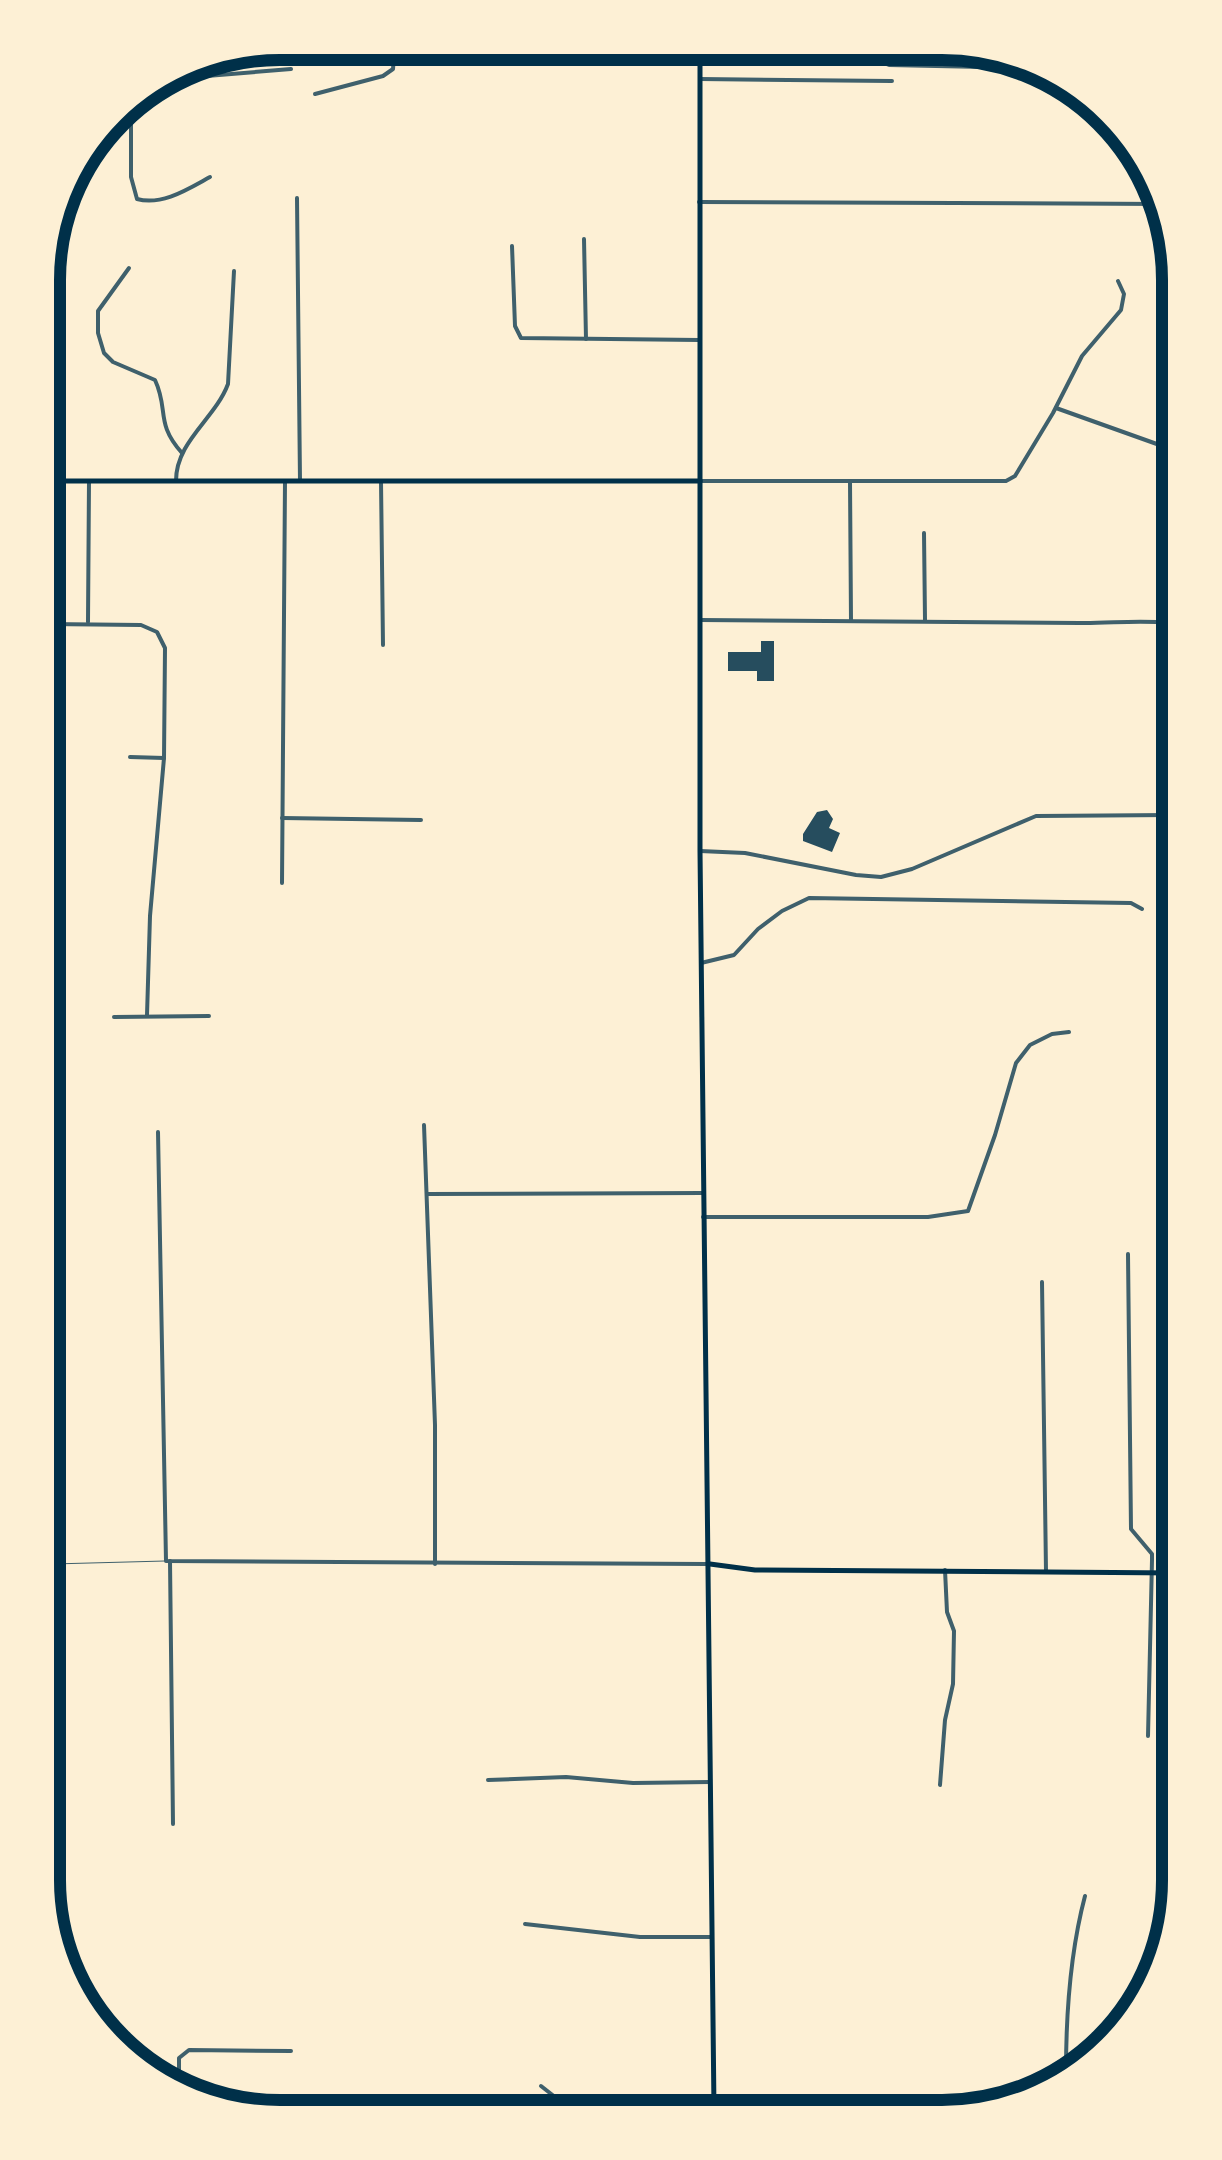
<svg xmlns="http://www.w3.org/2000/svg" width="1222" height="2160" font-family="Signika,sans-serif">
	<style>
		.building { fill: #264d5e }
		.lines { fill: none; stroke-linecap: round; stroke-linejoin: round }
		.service { stroke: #3f606c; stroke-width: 1 }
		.minor { stroke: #3f606c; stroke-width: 4 }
		.secondary { stroke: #003049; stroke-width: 5 }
		.rim { fill: none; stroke: #003049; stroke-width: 12 }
	</style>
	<rect width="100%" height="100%" fill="#fdf0d5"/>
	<g class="building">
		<polygon points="761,641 774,641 774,681 757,681 757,671 728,671 728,652 761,652"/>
		<polygon points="827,810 833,819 829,828 840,833 832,852 803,841 803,834 817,812"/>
	</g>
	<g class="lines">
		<g class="service">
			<polyline points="53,1564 165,1561"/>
			<polyline points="246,2114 276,2115"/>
		</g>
		<g class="minor">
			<polyline points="874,46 881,62 889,65 1031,68"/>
			<polyline points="700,79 892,81"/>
			<polyline points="158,80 291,69"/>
			<polyline points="315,94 383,76 393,69 395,43"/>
			<path d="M131,97V177L137,199C162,206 188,189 210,177"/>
			<polyline points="297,198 300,481"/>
			<polyline points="699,202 1165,204"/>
			<polyline points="584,239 586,339"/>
			<polyline points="512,246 515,326 521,338 699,340"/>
			<path d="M129,268L98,311V333L104,353L113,362L155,380C169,410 155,423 182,453"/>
			<polyline points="1056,408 1168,448"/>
			<path d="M176,481C176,441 215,419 228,384L234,271"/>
			<polyline points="381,481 383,645"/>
			<polyline points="700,481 1006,481 1015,476 1053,413 1082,356 1121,310 1124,294 1118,281"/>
			<polyline points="850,481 851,620"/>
			<polyline points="924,533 925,620"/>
			<path d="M700,620C829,620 957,621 1085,623C1114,623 1141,620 1170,623"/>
			<polyline points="88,622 89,481"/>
			<polyline points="47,624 141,625 157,632 165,648 164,758 150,916 147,1015"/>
			<polyline points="130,757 164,758"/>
			<polyline points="282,818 421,820"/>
			<polyline points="700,851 745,853 856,875 881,877 912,869 1036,816 1171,815"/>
			<polyline points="282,883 285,481"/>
			<polyline points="701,963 734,955 758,929 782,911 809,898 1131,903 1142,909"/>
			<polyline points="114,1017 209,1016"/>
			<polyline points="424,1125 435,1425 435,1564"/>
			<polyline points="158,1132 166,1561 707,1564"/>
			<polyline points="50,1174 54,1176"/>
			<polyline points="427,1194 702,1193"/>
			<polyline points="703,1217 928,1217 968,1211 995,1135 1016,1063 1030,1045 1052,1034 1069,1032"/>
			<polyline points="1128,1254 1131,1529 1152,1554 1152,1560 1148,1736"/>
			<polyline points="1042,1282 1046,1571"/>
			<polyline points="170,1561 173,1824"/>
			<polyline points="488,1780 566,1777 633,1783 710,1782"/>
			<polyline points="940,1785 945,1720 953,1684 954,1631 947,1612 945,1570"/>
			<polyline points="525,1924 640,1937 712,1937"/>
			<path d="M1066,2071C1066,2012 1070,1953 1085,1896"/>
			<polyline points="179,2086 179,2058 189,2050 291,2051"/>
			<polyline points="541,2086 555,2097 565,2111"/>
		</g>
		<g class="secondary">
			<polyline points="700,45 700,851 714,2109"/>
			<polyline points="46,481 700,481"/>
			<polyline points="710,1564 755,1570 1177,1573"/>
		</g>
	</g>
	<path d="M0 0H1222V2160H0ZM280 60H942A220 220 0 0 1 1162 280V1880A220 220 0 0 1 942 2100H280A220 220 0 0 1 60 1880V280A220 220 0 0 1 280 60Z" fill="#fdf0d5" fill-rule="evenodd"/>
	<path class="rim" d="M280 60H942A220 220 0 0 1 1162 280V1880A220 220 0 0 1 942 2100H280A220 220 0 0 1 60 1880V280A220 220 0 0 1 280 60Z"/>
</svg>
